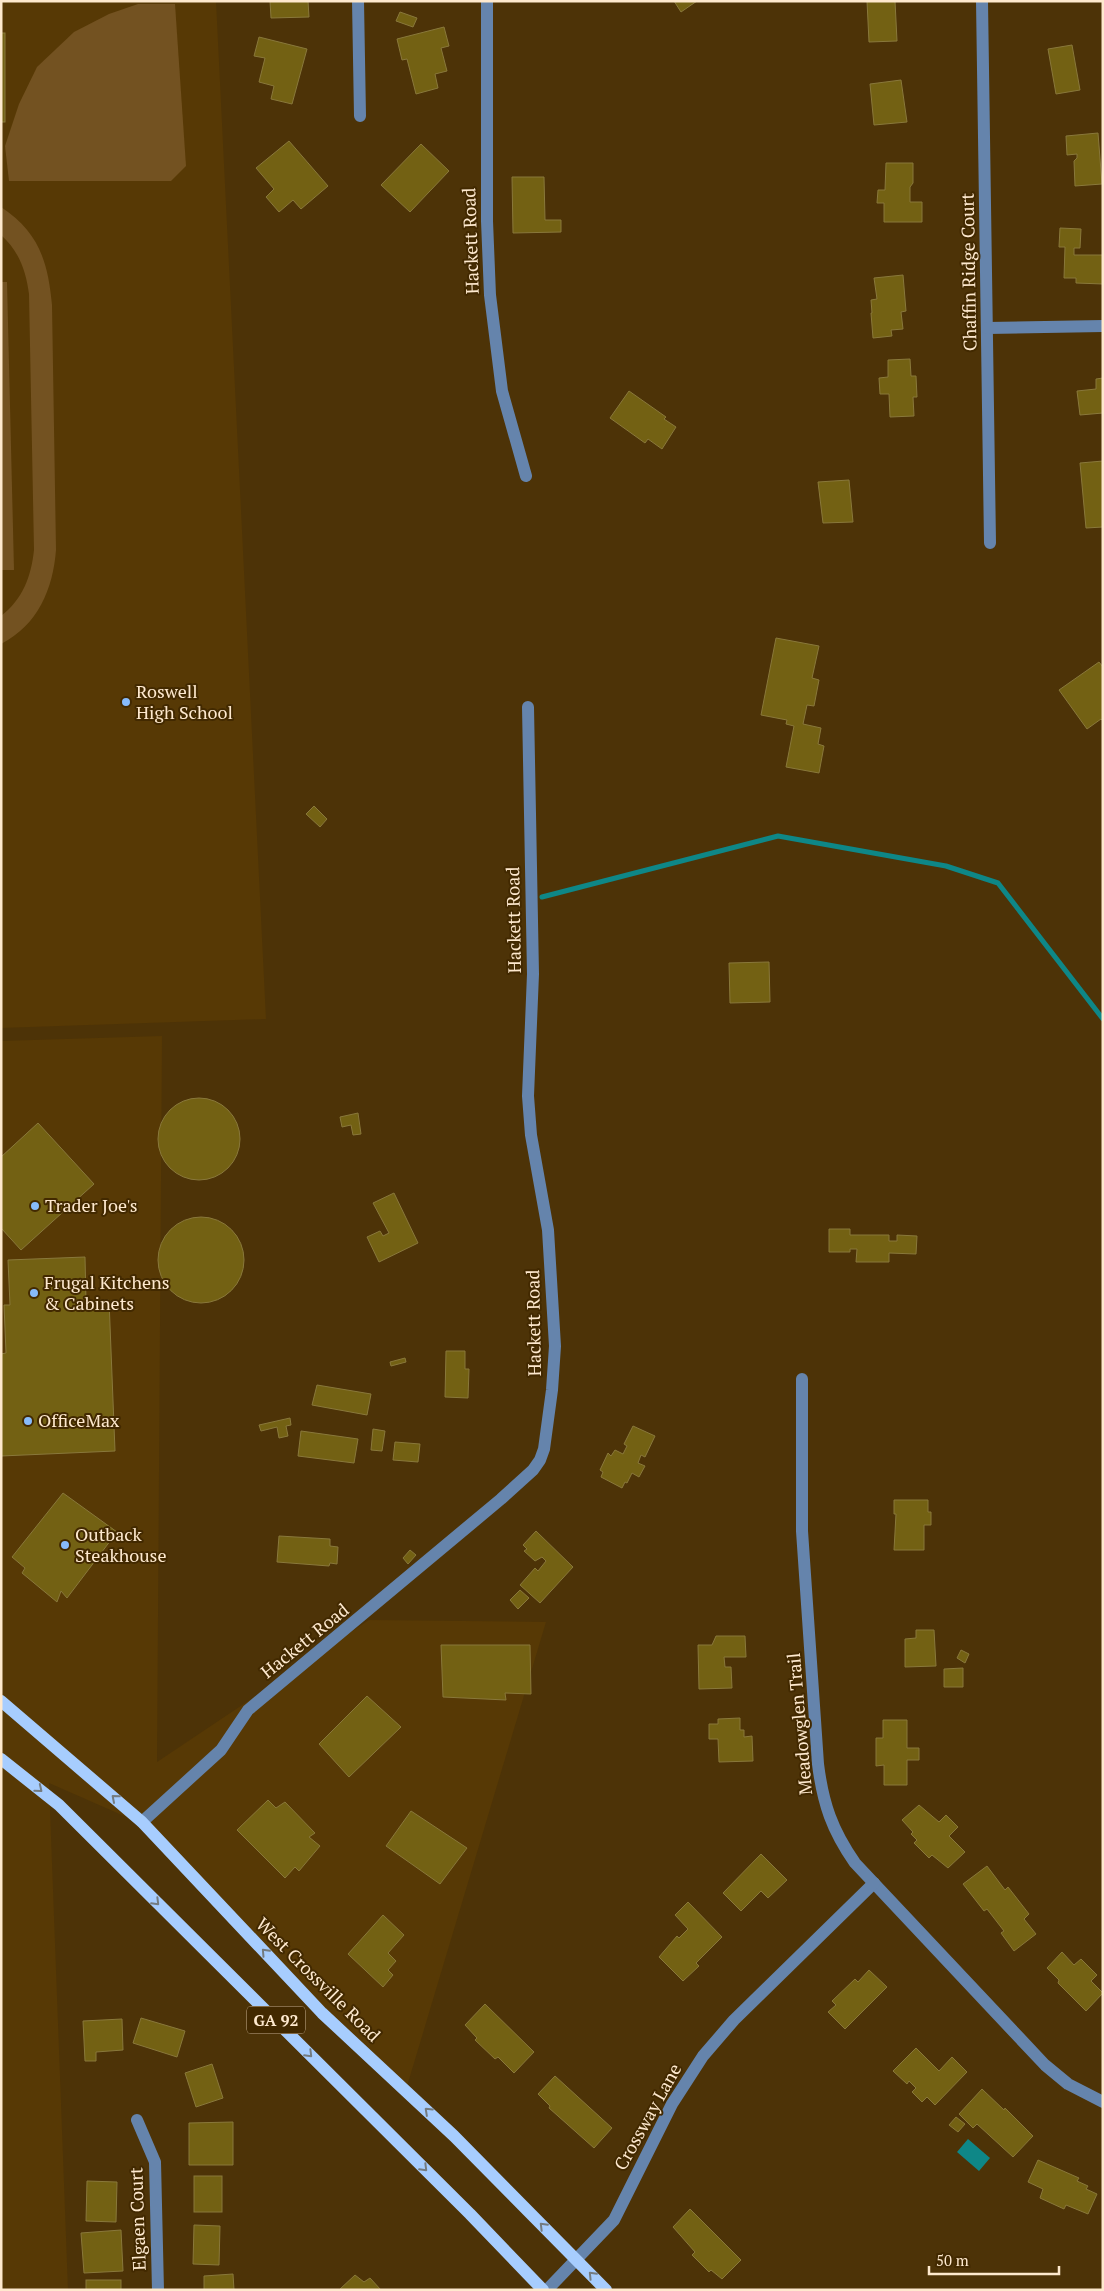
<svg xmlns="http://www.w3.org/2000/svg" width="1104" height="2291" font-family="'PT Serif',serif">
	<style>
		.built { fill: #573905 }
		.green { fill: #735221 }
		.water { fill: #0e8787 }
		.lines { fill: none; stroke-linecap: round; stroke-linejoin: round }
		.stream { stroke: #0e8787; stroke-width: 5 }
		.building { fill: #736113; stroke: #89783b }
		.minor { stroke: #6584ac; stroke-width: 12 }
		.major { stroke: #a7cdfe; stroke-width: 12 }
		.oneway { stroke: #747b7f }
		.poi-dot { fill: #87bbfb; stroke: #422900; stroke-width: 2 }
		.labels { text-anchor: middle; stroke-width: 4; stroke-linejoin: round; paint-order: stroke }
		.shield { fill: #422900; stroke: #c6af90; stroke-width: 1 }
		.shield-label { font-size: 16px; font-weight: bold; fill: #fee9ce }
		.street-label { font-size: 18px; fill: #fee9ce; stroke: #422900 }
		.poi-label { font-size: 18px; fill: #fee9ce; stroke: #422900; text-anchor: start }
	</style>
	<rect width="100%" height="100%" fill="#4d3307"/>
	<g class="built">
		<polygon points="1,1 216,1 266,1019 1,1028"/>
		<polygon points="162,1036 157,1762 369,1620 546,1622 405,2093 156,1830 49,1783 68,2290 1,2290 1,1041"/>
	</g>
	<g class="green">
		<polygon points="138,4 175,4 186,166 171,181 9,181 5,146 19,104 37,67 74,32 109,14"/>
		<path d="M1,207C39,232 48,262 52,305L56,550C53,589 38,625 1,644V616C23,599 31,577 34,550L29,294C26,271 19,251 1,235Z"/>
		<polygon points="1,282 7,282 14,570 1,570"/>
	</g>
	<polygon class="water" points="968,2139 990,2158 979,2171 957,2152"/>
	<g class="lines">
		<polyline class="stream" points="542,897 778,836 946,866 998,883 1103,1019"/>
	</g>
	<g class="building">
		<polygon points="270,1 308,1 309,17 271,18"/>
		<polygon points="674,1 697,1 681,12"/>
		<polygon points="867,1 895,1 897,41 869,42"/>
		<polygon points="400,12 417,18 413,27 396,21"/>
		<polygon points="444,27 449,46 441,48 447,71 435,74 438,88 416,94 407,59 402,60 397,39"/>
		<rect x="1" y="33" width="4" height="89"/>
		<polygon points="259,37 307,49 292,104 271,99 274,86 259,82 265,58 254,56"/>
		<polygon points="1072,45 1080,90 1056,94 1048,49"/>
		<polygon points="901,80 907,122 874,125 870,84"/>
		<polygon points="1098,133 1102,184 1075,186 1074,161 1077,158 1077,154 1067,155 1066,136"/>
		<polygon points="289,141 328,186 301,209 293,200 279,212 266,197 274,189 256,168"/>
		<polygon points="421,144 449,171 410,212 381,185"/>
		<polygon points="886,163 913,163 913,183 910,187 910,202 922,202 922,222 884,222 884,203 877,203 878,190 885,190"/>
		<polygon points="512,177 544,177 545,220 561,220 561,232 513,233"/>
		<polygon points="1060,228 1081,229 1080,248 1074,248 1074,255 1103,255 1103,284 1076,283 1076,278 1064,278 1065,247 1059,247"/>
		<polygon points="903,275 906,311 901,312 903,329 891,330 892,336 873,338 871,313 872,313 871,300 877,299 874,278"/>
		<polygon points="910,359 911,376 916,376 917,397 913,397 914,416 890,417 889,394 880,394 879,378 888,377 888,360"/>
		<polygon points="1103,378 1103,413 1080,415 1077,391 1096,389 1096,379"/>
		<polygon points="629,391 666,417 664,419 676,427 662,449 648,439 645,443 610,418"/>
		<polygon points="1103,461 1103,527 1086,528 1080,463"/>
		<polygon points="849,480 853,522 823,523 818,482"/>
		<polygon points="776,638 819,646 812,678 819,680 814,706 807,705 803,724 821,728 818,744 824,746 819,773 786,767 794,726 786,724 787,720 761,715"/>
		<polygon points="1099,662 1103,667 1103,721 1101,719 1087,729 1059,690"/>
		<polygon points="314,806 327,819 320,827 306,814"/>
		<polygon points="769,962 770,1002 730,1003 729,963"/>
		<circle cx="199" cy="1139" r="41"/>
		<polygon points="358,1113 361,1134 353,1135 351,1125 342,1127 340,1117"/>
		<polygon points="38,1123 94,1184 21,1250 1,1228 1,1157"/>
		<polygon points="394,1193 418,1243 379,1262 367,1237 380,1231 383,1236 389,1233 373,1203"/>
		<circle cx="201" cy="1260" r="43"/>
		<polygon points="829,1229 850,1229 850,1235 889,1235 889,1241 897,1241 897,1235 917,1236 916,1254 889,1253 889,1262 856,1262 857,1249 850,1249 850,1252 829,1252"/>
		<polygon points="85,1257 86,1301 109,1300 115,1451 1,1456 1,1354 6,1353 4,1305 10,1305 8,1260"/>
		<polygon points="446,1351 465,1351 465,1369 469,1369 468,1398 445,1397"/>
		<polygon points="405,1358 406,1362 391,1366 390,1362"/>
		<polygon points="317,1385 371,1394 367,1415 312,1405"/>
		<polygon points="290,1418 291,1425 286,1426 288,1436 279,1438 277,1427 261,1431 259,1425"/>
		<polygon points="633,1426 655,1436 645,1457 641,1455 638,1463 645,1466 639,1477 632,1473 627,1483 625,1482 622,1488 601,1477 603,1472 600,1470 608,1453 611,1456 615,1450 623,1454 627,1446 624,1444"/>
		<polygon points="373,1429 385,1431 382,1451 371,1450"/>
		<polygon points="301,1431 358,1439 354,1463 298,1456"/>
		<polygon points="395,1442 420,1444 418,1462 393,1460"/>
		<polygon points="63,1493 117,1532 67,1598 61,1591 57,1602 22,1573 25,1568 12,1557"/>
		<polygon points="894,1500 928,1500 928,1512 931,1512 931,1525 924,1525 924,1550 894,1550 896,1514 894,1514"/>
		<polygon points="536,1531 573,1567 540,1603 520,1585 535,1568 538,1571 546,1561 542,1557 535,1561 524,1551 527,1549 523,1545"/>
		<polygon points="279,1536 330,1539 330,1546 338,1547 337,1564 330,1563 329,1566 277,1562"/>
		<polygon points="410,1550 416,1555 408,1564 403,1558"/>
		<polygon points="520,1590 529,1598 518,1609 510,1600"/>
		<polygon points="916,1630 934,1630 936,1666 905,1667 905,1639 916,1638"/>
		<polygon points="716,1636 745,1636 746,1657 724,1657 725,1667 731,1667 732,1688 699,1689 698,1645 712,1645"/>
		<polygon points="441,1645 530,1645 531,1694 505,1693 506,1700 443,1697"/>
		<polygon points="961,1650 969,1654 965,1663 957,1658"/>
		<polygon points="963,1668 963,1687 944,1687 944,1669"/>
		<polygon points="367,1696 401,1727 349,1777 319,1744"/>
		<polygon points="740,1718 740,1730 744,1730 744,1737 752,1736 753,1761 719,1762 718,1739 709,1739 709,1724 718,1724 718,1719"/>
		<polygon points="883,1720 907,1720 907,1748 919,1748 919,1760 907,1760 907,1785 884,1785 884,1765 876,1766 876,1738 883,1738"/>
		<polygon points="268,1800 276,1808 285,1802 315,1833 309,1837 320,1846 299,1871 295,1867 285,1878 237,1830"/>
		<polygon points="919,1805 939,1822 946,1815 958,1827 949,1836 965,1852 948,1868 932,1855 929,1858 914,1843 917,1840 911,1834 913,1832 902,1820"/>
		<polygon points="411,1811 467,1848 440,1884 386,1846"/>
		<polygon points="761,1854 787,1880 768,1898 761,1891 741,1911 723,1893"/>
		<polygon points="987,1866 1005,1890 1008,1887 1029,1914 1024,1919 1036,1934 1014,1951 1001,1933 1004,1931 987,1909 984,1911 963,1884"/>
		<polygon points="688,1902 722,1937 696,1963 699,1966 683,1981 659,1957 677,1936 679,1938 688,1929 675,1915"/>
		<polygon points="383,1915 404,1935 388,1953 396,1961 388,1970 393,1975 383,1987 348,1954"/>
		<polygon points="1062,1952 1074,1965 1081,1959 1097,1975 1091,1981 1103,1993 1086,2011 1058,1983 1059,1980 1047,1968"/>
		<polygon points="869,1970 887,1987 845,2029 828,2012 836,2005 832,2001 855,1979 858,1982"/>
		<polygon points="485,2004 534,2052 514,2073 498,2057 495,2059 475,2040 477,2038 465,2025"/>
		<polygon points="141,2018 185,2031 177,2057 133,2043"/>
		<polygon points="122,2019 123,2050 96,2052 96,2061 85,2061 83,2021"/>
		<polygon points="916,2048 939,2071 952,2057 967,2072 935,2105 927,2097 922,2102 912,2092 916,2088 909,2081 907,2084 893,2071"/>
		<polygon points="212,2064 223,2098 196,2107 185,2073"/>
		<polygon points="555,2076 612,2128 594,2148 549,2108 550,2106 538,2094"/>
		<polygon points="982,2089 1004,2110 1005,2108 1033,2136 1013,2157 977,2124 973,2128 959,2114"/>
		<polygon points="956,2117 965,2124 958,2132 949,2125"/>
		<polygon points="233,2122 233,2165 189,2165 189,2123"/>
		<polygon points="1038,2160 1079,2178 1077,2181 1088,2186 1086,2189 1097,2194 1088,2214 1066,2205 1064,2209 1040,2198 1043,2189 1028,2182"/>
		<rect x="194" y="2176" width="28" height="36"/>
		<polygon points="87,2181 117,2182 116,2222 86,2221"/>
		<polygon points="690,2209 741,2260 722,2279 711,2270 709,2272 692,2255 695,2252 673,2227"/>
		<polygon points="194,2225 220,2226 219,2265 193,2264"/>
		<polygon points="121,2230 123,2271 84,2273 81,2233"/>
		<polygon points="233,2274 234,2290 204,2290 204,2276"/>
		<polygon points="355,2275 364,2282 370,2278 381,2290 339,2290"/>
		<rect x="86" y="2280" width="35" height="10"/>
	</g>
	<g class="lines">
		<g class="minor">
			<polyline points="358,1 360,116"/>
			<polyline points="487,1 487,221 490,295 502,391 526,476"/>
			<polyline points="982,1 990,543"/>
			<polyline points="987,328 1103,326"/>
			<path d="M802,1379V1531L818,1764C823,1804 832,1830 855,1863L1045,2065L1068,2084L1103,2102"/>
			<polyline points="142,1822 221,1750 248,1710 501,1499 533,1470 540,1460 544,1449 552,1390 555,1346 548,1230 531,1135 528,1096 533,974 528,707"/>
			<polyline points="137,2120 155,2162 158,2290"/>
			<polyline points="547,2290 614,2220 672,2104 703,2056 734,2020 874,1883"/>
		</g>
		<g class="major">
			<polyline points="1,1701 142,1822 322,2013 454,2136 606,2290"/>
			<polyline points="1,1759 59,1805 470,2214 543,2290"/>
		</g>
	</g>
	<defs><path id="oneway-chevron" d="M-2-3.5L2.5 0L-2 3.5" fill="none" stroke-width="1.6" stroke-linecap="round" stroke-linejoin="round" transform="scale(1.25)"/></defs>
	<g class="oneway">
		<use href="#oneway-chevron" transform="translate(39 1789) rotate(39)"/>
		<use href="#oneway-chevron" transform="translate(115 1798) rotate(-139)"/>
		<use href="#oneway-chevron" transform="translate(156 1902) rotate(45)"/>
		<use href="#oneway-chevron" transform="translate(265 1952) rotate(-133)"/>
		<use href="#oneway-chevron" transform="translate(309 2054) rotate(45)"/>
		<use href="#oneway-chevron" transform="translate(428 2111) rotate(-137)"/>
		<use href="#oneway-chevron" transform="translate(424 2168) rotate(45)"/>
		<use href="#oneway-chevron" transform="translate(543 2226) rotate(-135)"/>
		<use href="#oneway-chevron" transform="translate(592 2275) rotate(-134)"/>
	</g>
	<g class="poi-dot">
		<circle cx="126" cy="702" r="5"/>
		<circle cx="35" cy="1206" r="5"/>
		<circle cx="34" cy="1293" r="5"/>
		<circle cx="28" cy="1421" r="5"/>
		<circle cx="65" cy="1545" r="5"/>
	</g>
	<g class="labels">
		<rect class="shield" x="247" y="2006.5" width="58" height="27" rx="4"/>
		<g class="shield-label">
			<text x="276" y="2026">GA 92</text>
		</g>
		<g class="street-label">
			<text transform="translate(471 241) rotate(-92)" y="6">Hackett Road</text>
			<text transform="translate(969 272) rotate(-91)" y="6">Chaffin Ridge Court</text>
			<text transform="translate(514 920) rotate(-91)" y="6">Hackett Road</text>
			<text transform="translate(534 1323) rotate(-91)" y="6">Hackett Road</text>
			<text transform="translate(305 1641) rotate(-39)" y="6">Hackett Road</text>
			<text transform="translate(800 1724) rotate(-95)" y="6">Meadowglen Trail</text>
			<text transform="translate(318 1980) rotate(45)" y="6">West Crossville Road</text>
			<text transform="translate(648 2117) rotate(-61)" y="6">Crossway Lane</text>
			<text transform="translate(138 2219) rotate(-92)" y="6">Elgaen Court</text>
		</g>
		<g class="poi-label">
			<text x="136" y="698">Roswell<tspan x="136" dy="21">High School</tspan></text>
			<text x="45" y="1212">Trader Joe's</text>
			<text x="44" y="1289">Frugal Kitchens<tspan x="44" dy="21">&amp; Cabinets</tspan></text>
			<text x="38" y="1427">OfficeMax</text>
			<text x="75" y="1541">Outback<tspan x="75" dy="21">Steakhouse</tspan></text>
		</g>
	</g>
	<rect width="1104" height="2291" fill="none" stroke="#fee9ce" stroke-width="5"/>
	<path d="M929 2266v8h130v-8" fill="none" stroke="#fee9ce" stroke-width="2.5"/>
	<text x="936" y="2266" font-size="15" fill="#fee9ce" stroke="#422900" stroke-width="4" paint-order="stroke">50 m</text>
</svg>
